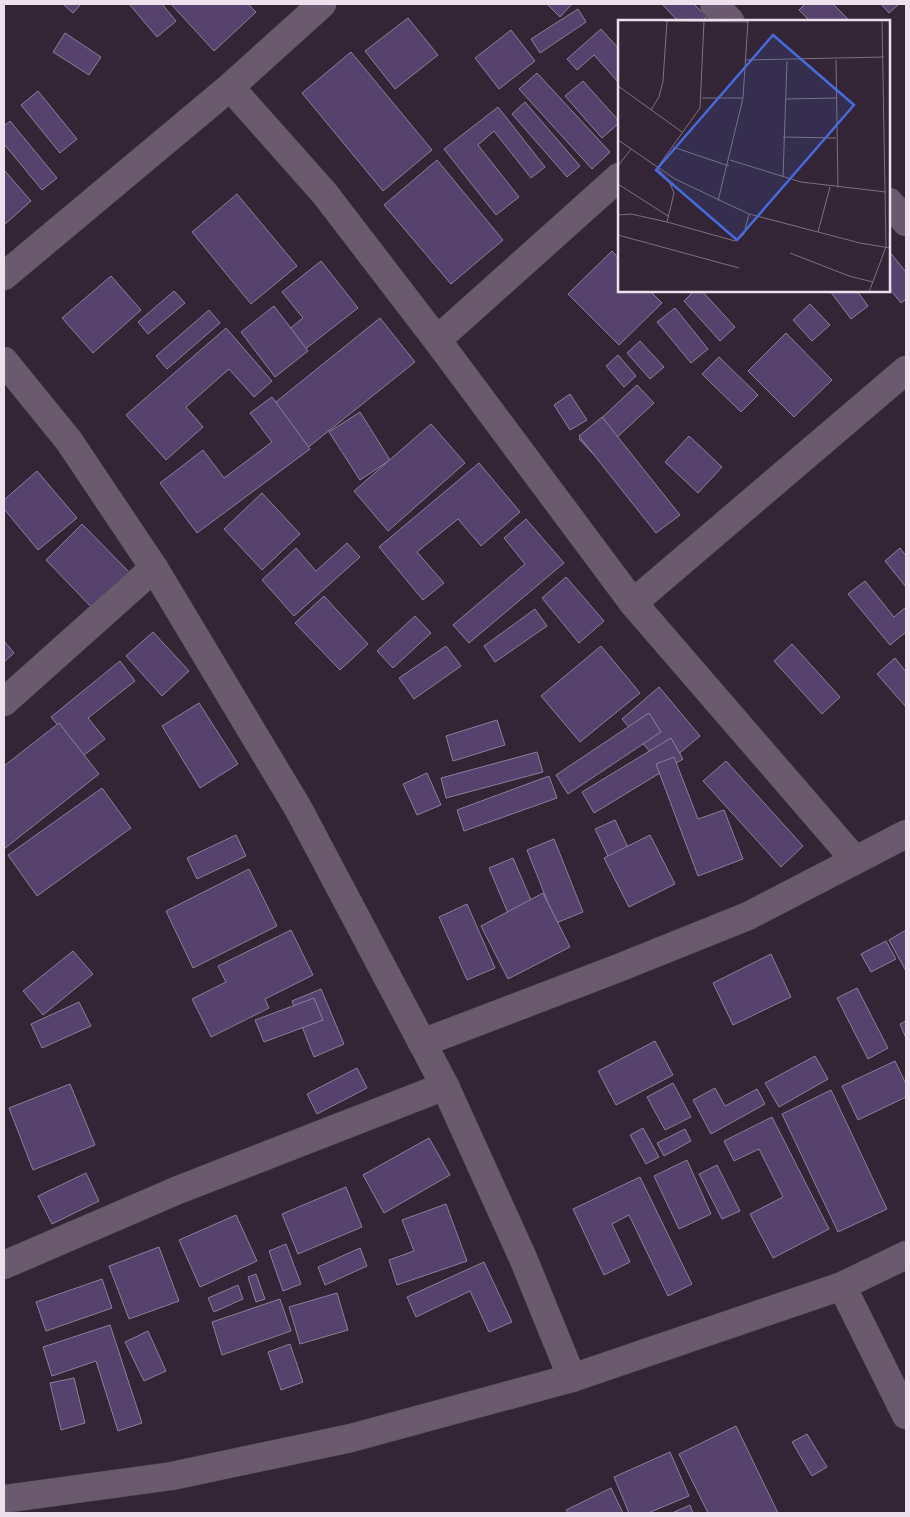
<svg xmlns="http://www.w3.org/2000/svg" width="910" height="1517" font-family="Montserrat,sans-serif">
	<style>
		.building { fill: #56426d; stroke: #8b8099 }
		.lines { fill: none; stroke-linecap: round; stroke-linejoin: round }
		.street-casing { stroke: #4d404f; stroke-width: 29 }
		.street { stroke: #6b596d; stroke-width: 28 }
		.inset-road { fill: none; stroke: #7d707f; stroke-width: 1 }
		.view { fill: #466bdc; fill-opacity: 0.15; stroke: #466bdc; stroke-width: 2.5 }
		.inset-edge { fill: none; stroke: #ece1ed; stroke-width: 2.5 }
	</style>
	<rect width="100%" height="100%" fill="#332436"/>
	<g class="building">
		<polygon points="63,4 81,4 73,13"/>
		<polygon points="129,4 162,4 176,21 157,37"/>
		<polygon points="171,4 248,4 256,12 214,51"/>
		<polygon points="547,4 572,4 560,17"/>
		<polygon points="662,4 694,4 707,17 702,21 678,21"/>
		<polygon points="805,4 833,4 850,21 810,21 799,10"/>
		<polygon points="881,4 899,4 889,13"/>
		<polygon points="578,9 586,22 540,53 531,39"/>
		<polygon points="408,18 438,55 395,89 365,51"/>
		<polygon points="601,29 619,49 619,83 594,55 577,70 567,59"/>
		<polygon points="511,30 535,61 499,89 475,58"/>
		<polygon points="65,33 101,57 89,75 53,52"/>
		<polygon points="351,52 432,150 383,191 302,93"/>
		<polygon points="537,73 610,152 592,169 519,89"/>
		<polygon points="583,81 619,121 619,123 602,138 565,96"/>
		<polygon points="38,91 77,139 60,153 21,105"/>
		<polygon points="525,102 580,166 567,177 512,114"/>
		<polygon points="498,107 545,167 531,178 494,131 478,145 519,197 496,215 444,149"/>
		<polygon points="10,121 57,178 42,190 4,144 4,126"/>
		<polygon points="437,160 503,240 451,284 384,205"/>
		<polygon points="4,170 31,201 4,225"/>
		<polygon points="237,194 297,266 251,304 192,232"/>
		<polygon points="612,251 619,259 619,291 650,291 662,303 619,345 568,294"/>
		<polygon points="889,251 906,272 906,299 901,303 889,288"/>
		<polygon points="321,261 358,308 304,350 288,330 303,318 282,292"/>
		<polygon points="111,276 141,310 93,353 62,318"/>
		<polygon points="174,291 185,303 148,334 138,322"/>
		<polygon points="694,291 702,291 735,327 720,341 684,301"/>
		<polygon points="830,291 857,291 868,306 851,319"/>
		<polygon points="810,304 830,325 812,341 793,320"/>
		<polygon points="274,306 308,351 275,377 241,332"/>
		<polygon points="675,308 708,349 691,363 657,322"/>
		<polygon points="209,310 220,323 167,369 156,356"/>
		<polygon points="380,318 415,362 306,449 271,406"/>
		<polygon points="226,328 272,381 254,397 229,369 186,407 203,427 166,460 126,415"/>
		<polygon points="786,333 832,380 794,417 748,371"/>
		<polygon points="640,341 664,367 650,379 627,353"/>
		<polygon points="618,355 636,376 624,387 606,366"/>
		<polygon points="719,357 758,395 741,412 702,374"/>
		<polygon points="637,385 654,403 596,457 579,439"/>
		<polygon points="570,394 587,420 570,430 554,405"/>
		<polygon points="272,397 310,449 197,533 160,483 203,450 224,478 272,442 250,413"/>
		<polygon points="360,412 390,460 360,480 329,432"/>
		<polygon points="602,417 680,515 656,533 579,436"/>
		<polygon points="431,424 465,463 388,531 354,491"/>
		<polygon points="689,436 722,467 698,493 665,462"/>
		<polygon points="479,463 520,512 481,546 458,519 417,552 444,583 423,600 379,547"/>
		<polygon points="37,471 77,518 38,550 4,509 4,500"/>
		<polygon points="262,493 300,534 262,570 224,529"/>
		<polygon points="526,519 564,563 469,643 453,625 525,564 504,538"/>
		<polygon points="82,524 133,576 96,612 46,560"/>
		<polygon points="347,543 360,557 294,616 262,580 296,548 316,571"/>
		<polygon points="900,548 906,556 906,587 885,561"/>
		<polygon points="566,577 604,621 579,643 542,598"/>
		<polygon points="865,581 894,617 906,607 906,632 890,645 848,594"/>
		<polygon points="324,596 368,644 340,670 295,623"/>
		<polygon points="535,609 547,626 495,662 484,646"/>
		<polygon points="415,616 431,633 393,668 377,651"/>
		<polygon points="153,632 189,671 162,696 126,656"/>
		<polygon points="4,641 14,653 4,662"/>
		<polygon points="792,644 840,697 822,714 774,661"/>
		<polygon points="446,646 461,666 414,699 399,678"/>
		<polygon points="601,646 640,693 580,742 541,696"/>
		<polygon points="895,658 906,672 906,707 877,674"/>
		<polygon points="120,661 135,681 88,718 105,739 83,756 51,717"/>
		<polygon points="659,687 700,736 663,767 622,719"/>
		<polygon points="199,703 238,764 200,788 162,726"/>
		<polygon points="649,713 661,732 568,794 556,775"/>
		<polygon points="497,720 505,745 453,761 446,736"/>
		<polygon points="59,723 99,774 4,849 4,766"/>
		<polygon points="671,738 683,759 594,813 582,792"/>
		<polygon points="537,752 543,772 446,798 441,778"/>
		<polygon points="674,757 698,819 724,810 743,859 698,876 656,764"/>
		<polygon points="726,761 803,846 781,867 703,781"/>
		<polygon points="427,773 441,805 417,815 403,784"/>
		<polygon points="549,776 557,798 464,831 457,810"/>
		<polygon points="102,788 131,828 37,896 8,855"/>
		<polygon points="615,820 642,877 623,887 595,829"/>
		<polygon points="236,835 246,856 197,879 187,858"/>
		<polygon points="650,835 675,884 629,907 604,858"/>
		<polygon points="554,839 583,912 556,923 527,850"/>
		<polygon points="513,858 542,926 518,937 489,868"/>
		<polygon points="249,869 277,926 193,968 166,911"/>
		<polygon points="543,893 570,947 508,979 481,926"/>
		<polygon points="467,904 495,968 467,980 439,917"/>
		<polygon points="291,930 313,975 265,999 269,1008 211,1037 192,999 226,982 218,966"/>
		<polygon points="906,930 906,971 889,940"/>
		<polygon points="886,941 896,959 871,972 861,954"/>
		<polygon points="73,951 93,974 43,1015 23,991"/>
		<polygon points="771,954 791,997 733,1025 713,983"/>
		<polygon points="857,988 888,1048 868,1059 837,998"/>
		<polygon points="321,989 344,1044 314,1057 292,1001"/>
		<polygon points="314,998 323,1020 264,1042 255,1020"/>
		<polygon points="79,1002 91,1026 42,1048 31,1024"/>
		<polygon points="906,1021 906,1038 900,1024"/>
		<polygon points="655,1041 673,1075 616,1105 598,1071"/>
		<polygon points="815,1056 828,1079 779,1107 765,1083"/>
		<polygon points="895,1061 906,1084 906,1097 858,1120 842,1086"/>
		<polygon points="357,1068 367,1088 317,1114 307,1094"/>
		<polygon points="673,1083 691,1117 665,1130 647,1097"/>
		<polygon points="70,1084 95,1145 33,1170 9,1108"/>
		<polygon points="715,1088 725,1106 757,1089 765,1104 711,1134 693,1100"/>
		<polygon points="831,1090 887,1209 838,1232 782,1114"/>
		<polygon points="772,1117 829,1229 773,1258 750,1214 783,1197 759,1149 734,1161 724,1141"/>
		<polygon points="643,1128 659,1157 646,1164 630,1135"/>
		<polygon points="685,1129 691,1141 664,1156 657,1143"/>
		<polygon points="429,1138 450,1175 384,1213 363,1175"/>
		<polygon points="687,1160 711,1214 679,1229 654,1176"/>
		<polygon points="717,1165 740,1211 722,1219 699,1174"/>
		<polygon points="86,1173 99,1201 52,1224 38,1196"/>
		<polygon points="640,1177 692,1284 668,1296 629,1215 612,1224 630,1262 604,1275 573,1209"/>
		<polygon points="346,1187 362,1227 298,1254 282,1214"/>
		<polygon points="446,1204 467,1261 397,1285 389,1260 414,1251 402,1220"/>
		<polygon points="236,1215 257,1261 200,1287 179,1240"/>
		<polygon points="286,1244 301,1284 283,1291 269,1251"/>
		<polygon points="159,1247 179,1301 129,1319 109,1266"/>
		<polygon points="360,1248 367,1266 325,1285 318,1267"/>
		<polygon points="484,1262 512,1322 489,1332 470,1291 416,1317 407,1297"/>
		<polygon points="256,1274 265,1299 256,1302 248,1277"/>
		<polygon points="102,1279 112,1308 46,1331 36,1302"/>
		<polygon points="238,1285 243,1299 214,1312 208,1298"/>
		<polygon points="337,1293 348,1330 300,1344 289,1307"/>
		<polygon points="280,1299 291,1331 222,1355 212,1322"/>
		<polygon points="110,1325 142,1423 118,1431 96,1361 52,1376 43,1347"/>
		<polygon points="148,1331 166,1371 144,1381 125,1342"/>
		<polygon points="290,1344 303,1382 281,1390 268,1352"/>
		<polygon points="74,1378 85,1423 61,1430 50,1383"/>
		<polygon points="736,1426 778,1513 708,1513 679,1454"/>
		<polygon points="807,1434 827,1467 812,1476 792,1442"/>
		<polygon points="670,1452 689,1496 648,1513 629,1513 614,1477"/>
		<polygon points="611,1488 623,1513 568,1513 566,1510"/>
		<polygon points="690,1505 693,1513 672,1513"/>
	</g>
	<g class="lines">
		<g class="street-casing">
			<g id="street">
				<polyline points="714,4 730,21"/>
				<polyline points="230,87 325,194 437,340 633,603 855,860"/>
				<polyline points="889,202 906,222"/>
				<polyline points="4,276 230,87 322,4"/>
				<polyline points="437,340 619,177"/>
				<polyline points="4,361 69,441 154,568 298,808 445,1086 523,1258 572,1378"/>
				<polyline points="633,603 906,370"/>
				<polyline points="4,702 154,568"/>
				<polyline points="422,1043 616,969 748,916 906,834"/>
				<polyline points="4,1265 178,1190 445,1086"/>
				<polyline points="842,1286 906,1415"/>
				<polyline points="4,1499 172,1476 351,1438 572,1378 842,1286 906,1255"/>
			</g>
		</g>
		<use href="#street" class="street"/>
	</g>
	<g transform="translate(618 20)">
		<rect width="272" height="272" fill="#332436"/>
		<path class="inset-road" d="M46,1L130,2M86,1L82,88L39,148L51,161L56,173L49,202L117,221L126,214L131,194M128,40L266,37M218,40L220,168M0,66L64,112M84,78H125M168,79L218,78M33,90L41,77L45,61L49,1M165,117L218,118M0,120L57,159L131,194L242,223L272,228M55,127L111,146M112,140L183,162L268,172M0,146L13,129M165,157L169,41M0,164L50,196M100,181L125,78L130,1M0,195L13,194L49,202M200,212L212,167M0,215L121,248M172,233L231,256L255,262M251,272L268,227L264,1"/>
		<path class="view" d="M155,15L236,85L119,220L38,150Z"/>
		<rect width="272" height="272" class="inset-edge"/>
	</g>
	<rect width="910" height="1517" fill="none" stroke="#ece1ed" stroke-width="10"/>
</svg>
